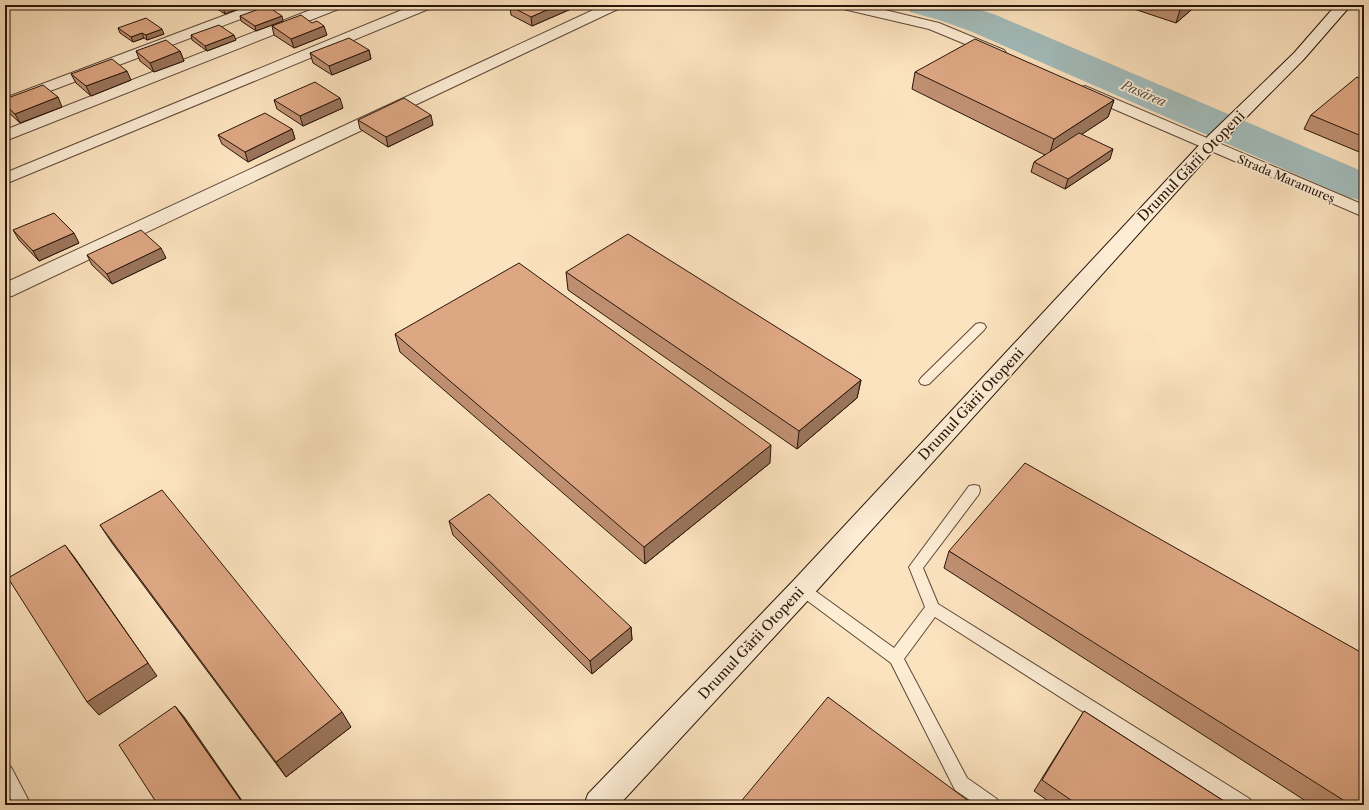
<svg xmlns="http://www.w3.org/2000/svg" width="1369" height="810" font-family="'Libre Caslon Text',serif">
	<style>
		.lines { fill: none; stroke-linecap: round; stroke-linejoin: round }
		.river { fill: #a3bcbb; fill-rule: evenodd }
		.lane-casing { stroke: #5e4836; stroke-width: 2 }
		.street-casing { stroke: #5e4836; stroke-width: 2 }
		.secondary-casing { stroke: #291509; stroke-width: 2 }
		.lane { fill: #fdedd5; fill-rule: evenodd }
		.street { fill: #fdedd5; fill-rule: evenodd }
		.secondary { fill: #fdedd5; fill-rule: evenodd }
		.wall { fill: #bf9072; stroke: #291509 }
		.shaded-wall { fill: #9b755c; stroke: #291509 }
		.building { fill: #dea784; stroke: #291509 }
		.labels { text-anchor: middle; stroke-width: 3.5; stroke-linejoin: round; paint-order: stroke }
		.far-street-label { font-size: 12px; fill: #291509; stroke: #fdedd5 }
		.far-water-label { font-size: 13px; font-style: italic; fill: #544f47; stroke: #fdedd5 }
		.street-label { font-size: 14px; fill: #291509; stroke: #fdedd5 }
	</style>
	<rect width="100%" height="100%" fill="#fce3bf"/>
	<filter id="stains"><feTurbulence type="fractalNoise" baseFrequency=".005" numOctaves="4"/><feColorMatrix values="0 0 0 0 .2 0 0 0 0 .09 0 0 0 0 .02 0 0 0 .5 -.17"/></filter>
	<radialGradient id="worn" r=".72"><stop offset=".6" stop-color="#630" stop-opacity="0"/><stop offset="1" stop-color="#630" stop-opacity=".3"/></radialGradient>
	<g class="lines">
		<polygon class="river" points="905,5 965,5 996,15 1364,172 1364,201 1348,197 970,31 939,20 910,12"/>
		<g class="lane-casing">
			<g id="lane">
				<polygon points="980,323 984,324 986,327 984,330 929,384 925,385 921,384 919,381 921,378 976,324"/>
				<polygon points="974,485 979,486 980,490 979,494 923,568 938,604 1250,799 1252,805 1229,805 935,617 904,659 967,778 997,799 999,805 977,805 955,790 891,663 797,593 795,589 797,585 802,583 807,585 894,648 925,607 909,567 969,486"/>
				<polygon points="5,765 11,767 31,805 14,805 5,789"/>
			</g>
		</g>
		<g class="street-casing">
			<g id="street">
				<polygon points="252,5 272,5 270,8 5,108 5,98"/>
				<polygon points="323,5 343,5 341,8 5,141 5,130"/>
				<polygon points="414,5 433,5 431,8 5,184 5,173"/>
				<polygon points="604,5 622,5 620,8 12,296 5,297 5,283"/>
				<polygon points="837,5 864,5 939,23 1004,50 1006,53 1004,56 999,57 994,56 929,29 839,8"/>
				<polygon points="1085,86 1364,205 1364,217 1079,94 1077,91 1079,88"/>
			</g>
		</g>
		<g class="secondary-casing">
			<polygon id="secondary" points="1336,5 1351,5 1304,59 1215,149 811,597 619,805 584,805 588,794 793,581 1203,141 1294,53"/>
		</g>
		<use href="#lane" class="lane"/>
		<use href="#street" class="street"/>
		<use href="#secondary" class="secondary"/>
	</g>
	<g class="wall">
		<polygon points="211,5 249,5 225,14"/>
		<polygon points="512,5 570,5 571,9 532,26 511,15 510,6"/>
		<polygon points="1122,5 1197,5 1176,23"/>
		<polygon points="240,16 283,21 256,31 241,21"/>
		<polygon points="312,23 327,35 294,48 274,35 272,26"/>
		<polygon points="118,28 164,34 147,40 144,38 133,42 120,33"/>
		<polygon points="191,35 236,40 207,51 192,40"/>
		<polygon points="369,50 371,59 332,75 313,63 310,53"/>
		<polygon points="136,51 180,51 184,61 154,72 140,61"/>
		<polygon points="915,72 1114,100 1108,117 1082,134 1110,159 1065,189 1031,172 1034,162 1045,155 912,89"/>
		<polygon points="71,74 131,80 91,96 76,83"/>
		<polygon points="1364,80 1364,154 1304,129 1311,115"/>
		<polygon points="5,99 62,107 20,123 6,110 5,109"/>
		<polygon points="274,100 343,108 303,126 277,109"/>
		<polygon points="358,120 433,125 388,147 360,129"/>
		<polygon points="292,129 295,139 248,162 222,144 218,135"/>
		<polygon points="13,230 79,243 39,261 19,240"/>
		<polygon points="87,255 166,258 112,284 92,265"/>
		<polygon points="566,272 861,380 857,398 797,449 568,290"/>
		<polygon points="395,334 770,463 645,564 400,352"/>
		<polygon points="449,521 631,627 632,640 592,674 453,535"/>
		<polygon points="100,525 351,727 286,777 112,543"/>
		<polygon points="949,551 1364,805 1312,805 944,568"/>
		<polygon points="1084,711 1230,805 1054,805 1034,791"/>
	</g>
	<g class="shaded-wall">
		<polygon points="222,5 249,5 225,14"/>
		<polygon points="558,5 570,5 571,9 532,26 531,17"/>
		<polygon points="1186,5 1197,5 1176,23 1180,10"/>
		<polygon points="282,16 283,21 256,31 255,26"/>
		<polygon points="324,26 327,35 294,48 291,39"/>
		<polygon points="162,29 164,34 147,40 146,35"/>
		<polygon points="142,33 144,38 133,42 131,37"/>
		<polygon points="234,35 236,40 207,51 205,46"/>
		<polygon points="369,50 371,59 332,75 329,66"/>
		<polygon points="180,51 184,61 154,72 150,63"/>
		<polygon points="127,71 131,80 91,96 86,86"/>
		<polygon points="58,97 62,107 20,123 15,114"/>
		<polygon points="340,98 343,108 303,126 300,116"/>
		<polygon points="1114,100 1108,117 1049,156 1054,139"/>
		<polygon points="431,115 433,125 388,147 386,137"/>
		<polygon points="292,129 295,139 248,162 245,152"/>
		<polygon points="1113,149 1110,159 1065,189 1068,179"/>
		<polygon points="74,233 79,243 39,261 33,251"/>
		<polygon points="161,248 166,258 112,284 107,274"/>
		<polygon points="861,380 857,398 797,449 799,431"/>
		<polygon points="771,445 770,463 645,564 644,547"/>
		<polygon points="65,545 75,558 157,676 99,715 87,702"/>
		<polygon points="631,627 632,640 592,674 590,661"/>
		<polygon points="175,706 185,718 245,805 244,805"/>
		<polygon points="342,712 351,727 286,777 276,762"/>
	</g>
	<g class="building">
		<polygon points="512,5 558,5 531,17 510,6"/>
		<polygon points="1166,5 1186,5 1180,10"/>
		<polygon points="267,6 282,16 255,26 240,16"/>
		<polygon points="301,15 312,23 317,21 324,26 291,39 272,26"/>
		<polygon points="146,18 162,29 146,35 142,33 131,37 118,28"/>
		<polygon points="219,25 234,35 205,46 191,35"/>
		<polygon points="349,38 369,50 329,66 310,53"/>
		<polygon points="975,39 1114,100 1054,139 915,72"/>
		<polygon points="166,40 180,51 150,63 136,51"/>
		<polygon points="112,59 127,71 86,86 71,74"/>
		<polygon points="1357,77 1364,80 1364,137 1311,115"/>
		<polygon points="315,82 340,98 300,116 274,100"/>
		<polygon points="43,85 58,97 15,114 5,105 5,99"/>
		<polygon points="404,98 431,115 386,137 358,120"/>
		<polygon points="265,113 292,129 245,152 218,135"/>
		<polygon points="1079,133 1113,149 1068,179 1034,162"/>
		<polygon points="54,213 74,233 33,251 13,230"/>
		<polygon points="141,230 161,248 107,274 87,255"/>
		<polygon points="628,234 861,380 799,431 566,272"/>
		<polygon points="519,263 771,445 644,547 395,334"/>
		<polygon points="1025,463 1364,654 1364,805 1351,805 949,551"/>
		<polygon points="162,490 342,712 276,762 100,525"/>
		<polygon points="489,494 631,627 590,661 449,521"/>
		<polygon points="65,545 148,663 87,702 8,578"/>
		<polygon points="828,697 974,805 738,805"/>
		<polygon points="175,706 244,805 158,805 119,745"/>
		<polygon points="1084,711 1230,805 1078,805 1042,780"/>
	</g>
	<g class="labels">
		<g class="far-street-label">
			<text transform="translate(1286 179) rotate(23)" y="4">Strada Maramureș</text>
		</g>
		<g class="far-water-label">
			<text transform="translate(1144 93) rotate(23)" y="5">Pasărea</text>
		</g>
		<g class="street-label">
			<text transform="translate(1191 166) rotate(-46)" y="5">Drumul Gării Otopeni</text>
			<text transform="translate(971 404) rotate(-47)" y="5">Drumul Gării Otopeni</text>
			<text transform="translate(751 643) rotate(-47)" y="5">Drumul Gării Otopeni</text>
		</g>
	</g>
	<rect width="1369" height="810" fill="none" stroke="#fce3bf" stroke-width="20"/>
	<rect x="6" y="6" width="1357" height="798" fill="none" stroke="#291509" stroke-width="2"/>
	<rect x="10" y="10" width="1349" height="790" fill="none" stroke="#291509"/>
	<rect width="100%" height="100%" filter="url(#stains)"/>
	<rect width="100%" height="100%" fill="url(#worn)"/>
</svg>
